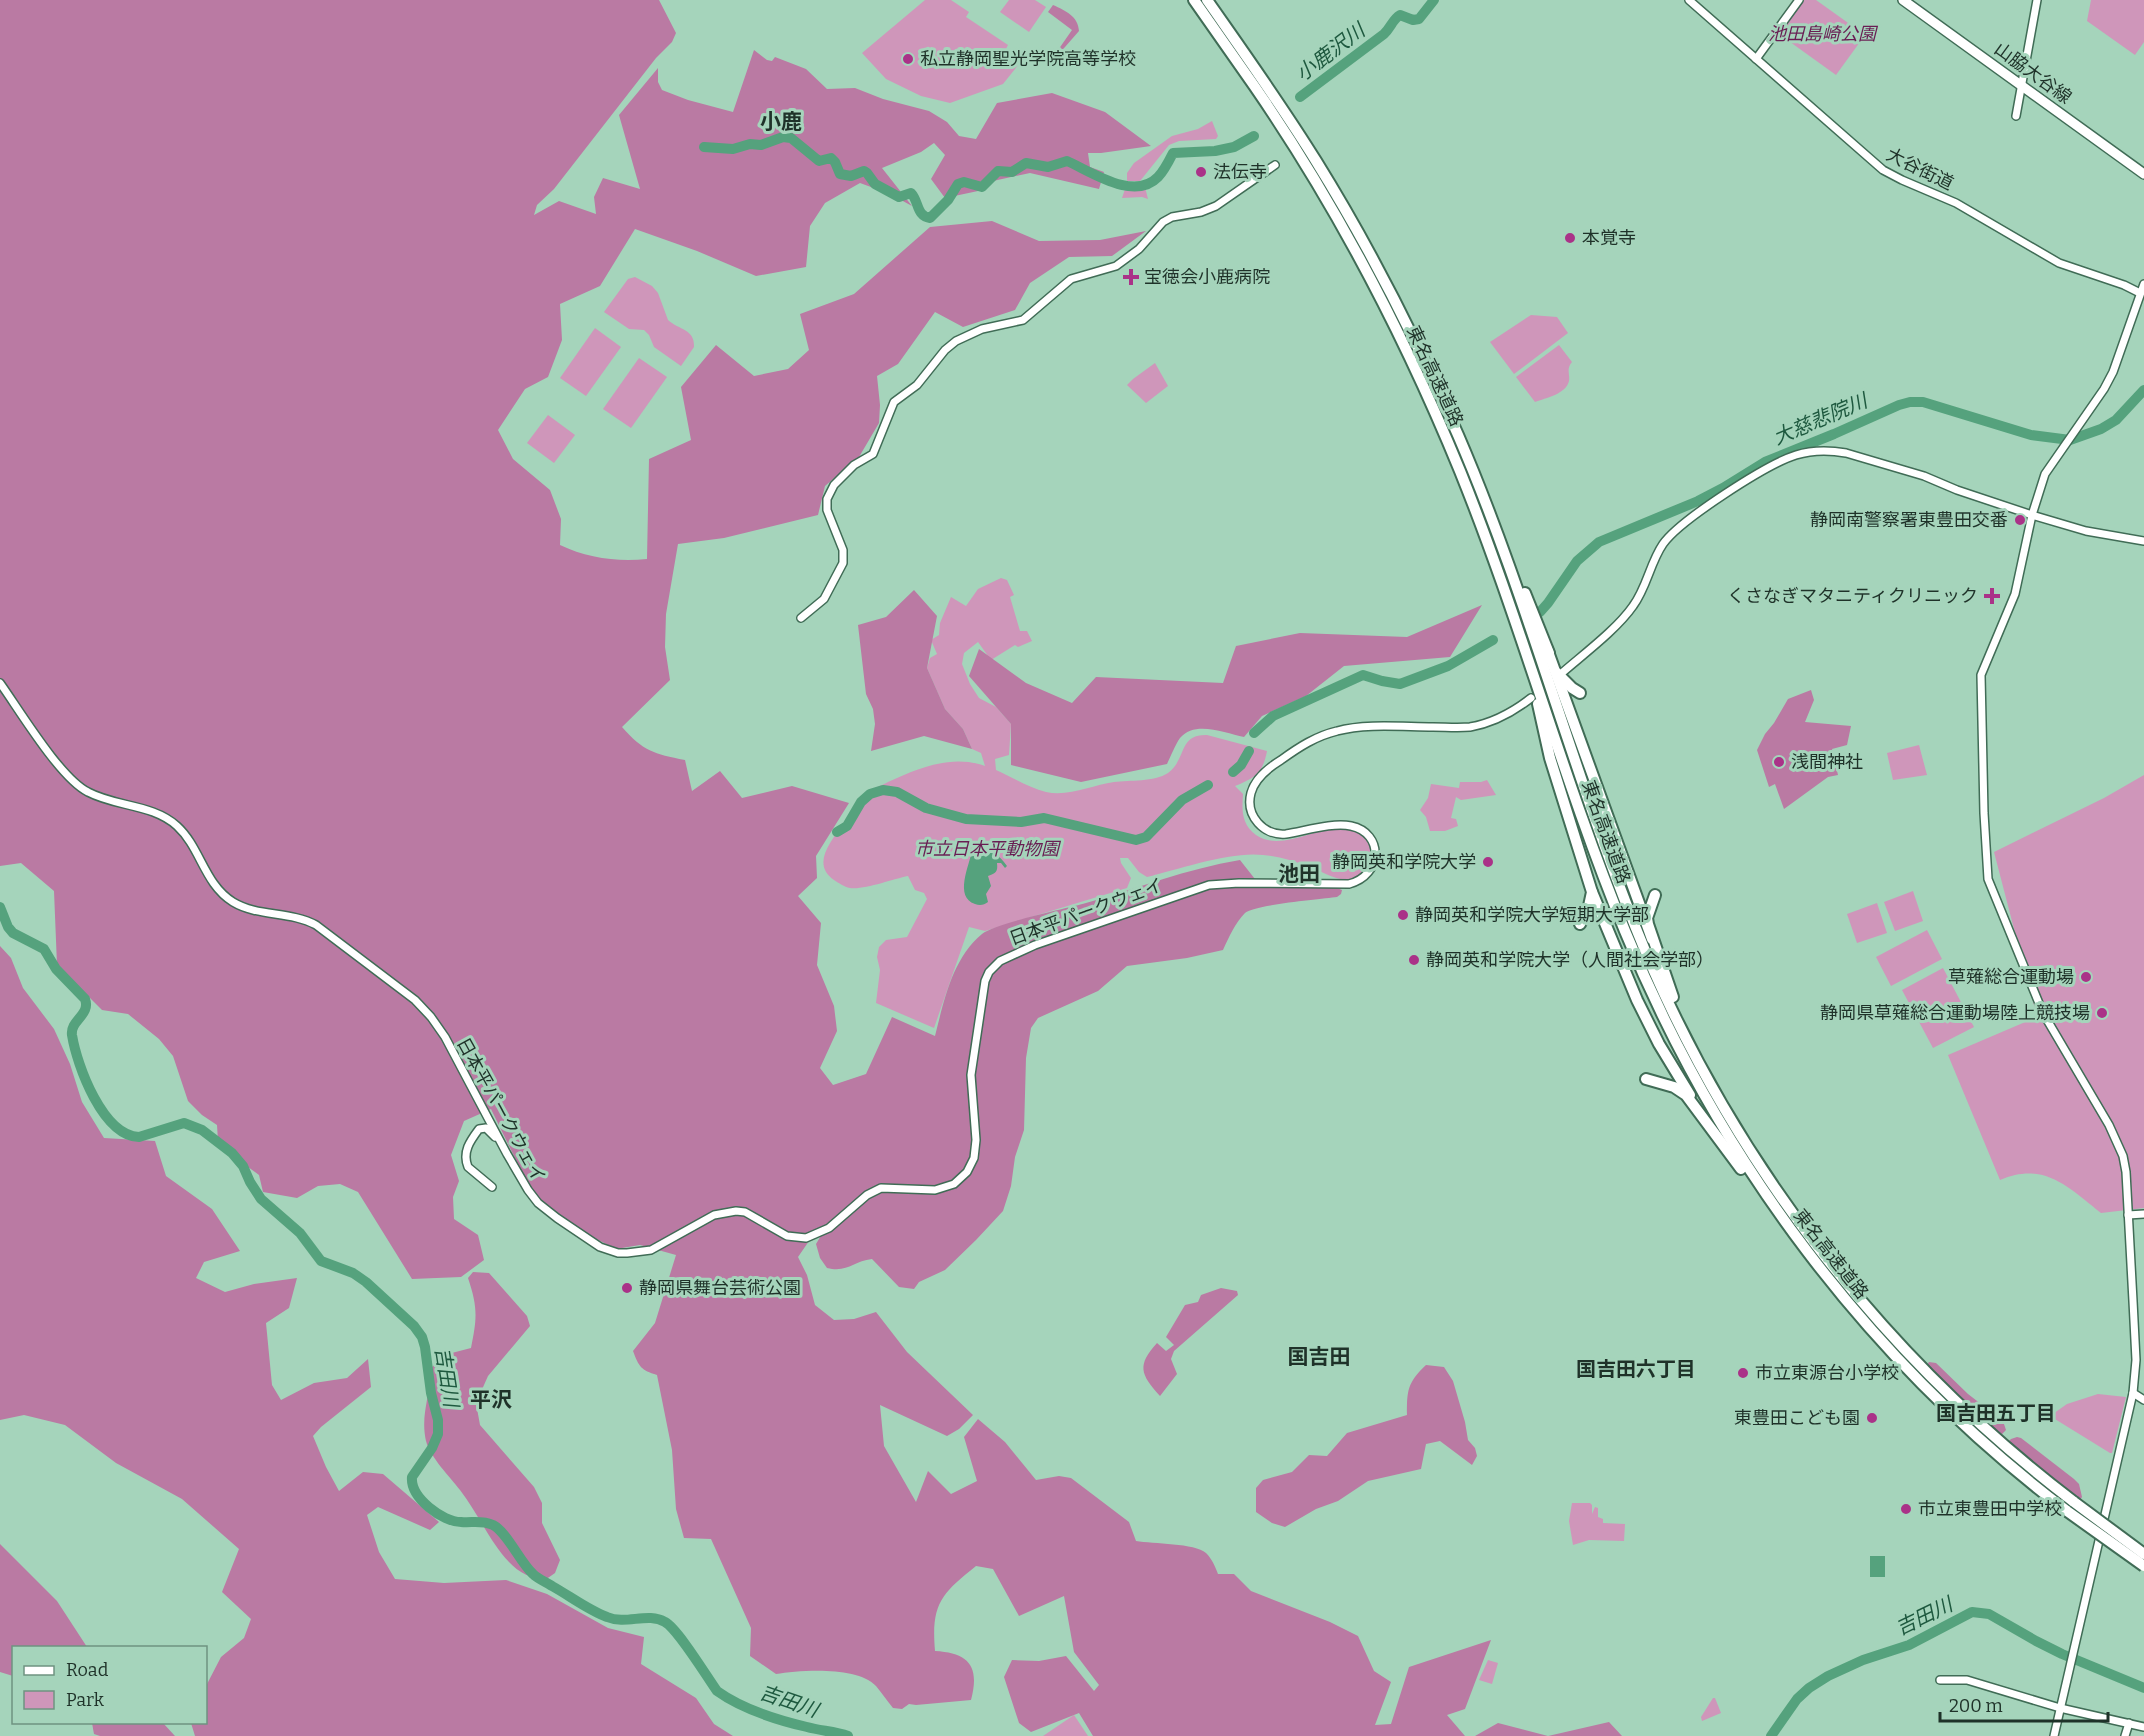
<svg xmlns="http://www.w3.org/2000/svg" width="2144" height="1736" font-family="Bitter,'Noto Sans JP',serif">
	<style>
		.green { fill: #cf96ba }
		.forest { fill: #ba7aa3 }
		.water { fill: #55a27d }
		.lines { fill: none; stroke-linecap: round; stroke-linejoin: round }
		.river { stroke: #55a27d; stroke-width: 10 }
		.tertiary-casing { stroke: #406c56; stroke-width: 10 }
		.primary-casing { stroke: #406c56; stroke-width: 12 }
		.motorway-casing { stroke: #406c56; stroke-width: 14 }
		.tertiary { stroke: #fff; stroke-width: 7 }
		.primary { stroke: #fff; stroke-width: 9 }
		.motorway { stroke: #fff; stroke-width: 10 }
		.motorway-bridge-casing { stroke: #406c56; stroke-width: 14; stroke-linecap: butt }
		.motorway-bridge { stroke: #fff; stroke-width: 10 }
		.poi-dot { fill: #aa3288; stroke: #a5d4bb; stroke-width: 2 }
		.labels { text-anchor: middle; stroke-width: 6; stroke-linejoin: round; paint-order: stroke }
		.park-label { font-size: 18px; font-style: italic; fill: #691d53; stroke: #a5d4bb }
		.poi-label { font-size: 18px; fill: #1f3229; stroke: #a5d4bb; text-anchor: start }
		.street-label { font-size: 18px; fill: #1f3229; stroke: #a5d4bb }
		.water-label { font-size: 20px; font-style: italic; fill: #1e593f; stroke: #a5d4bb }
		.neighbourhood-label { font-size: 20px; font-weight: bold; fill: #1f3229; stroke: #a5d4bb }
		.quarter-label { font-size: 21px; font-weight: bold; fill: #1f3229; stroke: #a5d4bb }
	</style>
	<rect width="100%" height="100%" fill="#a5d4bb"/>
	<g class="green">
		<polygon points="925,0 951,0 969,12 966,17 1008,45 1004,53 1019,64 1003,84 950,103 921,96 886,79 862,53"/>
		<polygon points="1009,0 1035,0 1046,7 1029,32 1000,12"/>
		<polygon points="1804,0 1816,0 1865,35 1836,75 1779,34"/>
		<polygon points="2091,0 2144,0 2144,42 2135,55 2087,21"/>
		<polygon points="1212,121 1218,136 1216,139 1179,141 1169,145 1140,181 1127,181 1127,173 1134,163 1172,136 1198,129"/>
		<polygon points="1126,186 1145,187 1148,199 1142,197 1122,198"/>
		<path d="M635,277L652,286L658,293L668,320C679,330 695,329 694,347L681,366L654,347L649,335L644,330L629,329L604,312L628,279Z"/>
		<polygon points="1531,315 1557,317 1568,333 1514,374 1490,342"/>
		<polygon points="595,328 621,347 586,396 560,378"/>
		<path d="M1559,345L1572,362C1566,369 1570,373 1569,381C1566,394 1546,398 1535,402L1516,377Z"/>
		<polygon points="639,358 667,377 631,428 603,409"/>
		<polygon points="1155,363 1168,386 1146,403 1127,385 1133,379"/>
		<polygon points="548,415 575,435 554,463 527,443"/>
		<path d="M1001,578L1007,580L1014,595L1010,597L1020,631H1027L1032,641L1018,647L1015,645L991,660L978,642L964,653L962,664L970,684L979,698L996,707L1011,724L1009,755L995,759L996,770C1012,777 1029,788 1046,792C1069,797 1092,785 1114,782C1130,780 1154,782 1168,773C1187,759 1178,734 1207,735L1267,751C1263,773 1255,778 1235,786L1243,794C1242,810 1241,824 1256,835C1288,857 1335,809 1365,837C1378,849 1372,872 1355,878C1339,884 1322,871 1308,866C1294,861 1278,856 1263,855C1232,851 1179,869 1147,877L1139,872L1128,858H1120L1121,863L1131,878L1127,888L985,931L969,927L934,1028L876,1003L880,970L877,957L879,947L886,940L907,937L927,899L924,893L915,890L908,876C893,879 864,890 850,888C844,887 839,883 834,880C811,864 831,842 842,825C849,815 855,803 864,795C870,789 881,786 888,782C919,768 952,754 985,766L981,753L972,749L963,729L945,709L927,668L930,658L937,654L931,640L939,635L940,623L951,597L966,606L978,589Z"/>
		<polygon points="1919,745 1927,775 1893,780 1887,753"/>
		<path d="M2144,775V1208L2101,1213C2068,1187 2044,1161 2000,1180L1948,1055L2037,1017L1994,852L2104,798Z"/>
		<polygon points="1487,780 1496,795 1461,800 1456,797 1451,818 1456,819 1458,826 1445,831 1430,831 1426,817 1420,810 1428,798 1431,784 1459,788 1460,782 1481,782"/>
		<polygon points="1913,891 1923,921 1895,931 1884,902"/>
		<polygon points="1877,903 1887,933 1857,943 1847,914"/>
		<polygon points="1927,930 1942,959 1891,986 1876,957"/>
		<polygon points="1943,968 1974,1027 1933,1048 1902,990"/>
		<polygon points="2098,1394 2126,1397 2112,1453 2110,1453 2050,1416 2067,1404"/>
		<polygon points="1572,1503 1590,1503 1592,1505 1592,1514 1595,1507 1598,1508 1598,1517 1603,1519 1603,1523 1625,1524 1624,1541 1589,1540 1573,1545 1569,1521"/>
		<polygon points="1488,1660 1498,1663 1492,1684 1479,1680"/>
		<polygon points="1713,1698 1715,1698 1721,1713 1702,1721 1701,1717"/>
		<polygon points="1074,1715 1088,1736 1043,1736"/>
	</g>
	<g class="forest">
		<path d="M0,0H659L676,33L672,42L656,58L554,189L537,205L534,215L559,201L596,214L594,197L603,178L640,189L619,115L658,68V82L662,90L688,100L733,112L754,50L767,60L772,61L775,57L806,69L827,89L855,88L883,99L929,111L947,122L959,136L976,139L997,103L1052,93L1105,112L1151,146L1101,153H1088L1090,167L1104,172L1099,189L1030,173L993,181L978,191L945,198L931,179L945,155L934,143L921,152L882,168L912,206L890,194L860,183L825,203L810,226L806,267L756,276L697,251L635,229L600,286L560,304L562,340L548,377L525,389L498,430L513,459L550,490L561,519L560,545C587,558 617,562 647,559L649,459L691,440L681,387L716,345L754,376L788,369L809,350L800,314L854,294L930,227L992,221L1039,241L1100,240L1146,231L1112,256L1069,257L1030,283L1015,310L963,327L935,312L898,364L877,376L880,405L879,423L859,457L825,486L818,515L724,538L678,544L666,614L665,647L670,680L622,727C643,751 654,754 685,760L692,791L720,771L742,798L792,786L849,803L816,856L817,878L798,896L821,923L817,965L834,1006L837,1031L820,1068L833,1085L866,1074L892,1017L935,1036C944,1001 952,959 982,934C996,923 1065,909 1086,903C1139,888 1186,869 1240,860L1262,888H1337L1342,890L1341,894L1337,897C1321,899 1253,905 1245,913C1235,923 1229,937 1223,950L1187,958L1127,966L1098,991L1038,1018L1031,1028L1026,1058L1024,1130L1015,1157L1011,1186L1003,1211L976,1240L945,1270L919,1282L914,1289L899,1287L872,1259C853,1261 848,1273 827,1268L820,1258L816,1244L822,1234L838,1223L818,1228L798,1257L807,1275L815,1305L834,1320L854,1319L876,1312L907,1352L973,1415L959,1429L947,1436L880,1405L884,1446L916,1502L928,1471L951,1494L977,1481L964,1437L978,1419L1005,1442L1036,1480L1059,1476L1071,1478L1129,1522L1136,1541C1153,1544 1195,1543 1206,1553C1212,1559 1215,1566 1218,1574H1234L1251,1591L1330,1622L1358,1636L1374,1671L1391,1682L1375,1725L1391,1724L1409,1667L1491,1640L1465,1709L1447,1715L1465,1736H1093L1079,1713L1031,1732L1019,1723L1004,1677L1012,1660L1039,1661L1066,1656L1094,1691L1099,1685L1074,1652L1064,1596L1019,1616L993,1569L976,1566C941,1594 931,1604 935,1651C969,1653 980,1666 971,1700L916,1705L909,1704L902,1709L893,1708C887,1701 882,1693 876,1686C858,1666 801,1670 776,1674L750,1656L751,1628L711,1539L684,1538L676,1509L672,1450L657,1375C641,1370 639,1367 633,1351L655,1323L676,1255L640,1245L616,1249L571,1226L531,1191L491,1109L464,1121L451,1155L459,1181L453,1197L454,1219L478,1235L484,1260L461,1277L412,1279L358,1192L340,1184L318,1186L297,1198L263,1192L259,1175L237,1159L218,1141L217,1125L202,1115L188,1101L173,1056L159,1039L128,1014L102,1010L57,965L54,891L21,863L0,866Z"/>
		<path d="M1053,5C1066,11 1078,16 1079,31L1058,55L1056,53L1072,30L1048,12Z"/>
		<polygon points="914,590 937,616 927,668 945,709 963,729 972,749 924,736 871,751 875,724 873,709 866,694 858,625 886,617"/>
		<path d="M1482,605L1450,657L1344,666L1306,696L1262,716L1244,737C1225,733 1195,720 1180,738C1175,745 1171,756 1167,764L1081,782L1011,765V724L969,676L979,649L1026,683L1072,703L1096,677L1223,683L1236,646L1300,633L1407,637Z"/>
		<polygon points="1811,690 1814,700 1805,722 1851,726 1847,745 1832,749 1838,775 1828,777 1784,809 1775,784 1769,787 1757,750 1765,734 1774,723 1788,699"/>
		<polygon points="0,946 11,958 23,988 54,1029 70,1064 82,1102 104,1138 155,1141 166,1176 212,1209 240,1251 204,1262 196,1278 225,1292 254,1284 297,1278 289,1308 266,1323 272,1385 281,1400 314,1383 347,1378 368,1359 371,1387 321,1427 313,1436 326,1467 339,1491 363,1472 383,1474 439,1522 430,1530 378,1507 367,1515 379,1552 395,1579 444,1583 506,1580 547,1594 608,1628 644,1637 641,1664 696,1698 714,1724 733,1736 195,1736 191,1723 206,1722 206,1686 221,1657 244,1638 251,1619 222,1592 239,1549 182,1499 116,1463 65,1425 24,1415 0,1420"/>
		<path d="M473,1272L489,1273L527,1316L530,1326L488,1376L476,1403L480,1425L534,1487L542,1503V1523L560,1560L555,1573L545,1580C531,1578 519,1573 509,1562C489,1541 478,1513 460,1490C450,1477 430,1457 426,1441C420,1414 431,1396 430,1369L444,1355L471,1348C477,1318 478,1308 468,1278Z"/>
		<path d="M1221,1288L1237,1291L1238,1295L1174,1351L1171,1359L1177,1374L1160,1396C1140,1374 1137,1365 1157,1343L1166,1351L1174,1345L1166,1337L1185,1305L1198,1302L1201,1295Z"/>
		<polygon points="1929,1362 1936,1363 1968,1394 2003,1421 2006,1430 2001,1435 1958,1396 1927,1365"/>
		<path d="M1426,1365L1444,1367L1453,1381L1465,1422L1468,1440L1475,1448L1477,1456L1472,1465L1440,1441L1426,1444L1421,1469L1368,1481L1338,1501L1316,1509L1285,1527L1272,1523L1256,1512V1488L1263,1480L1292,1472L1309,1455L1327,1456L1347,1433L1407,1415C1407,1391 1407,1383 1426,1365Z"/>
		<polygon points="2017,1437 2021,1438 2074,1479 2079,1484 2082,1497 2080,1500 2008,1442 2011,1439"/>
		<polygon points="0,1544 57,1601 87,1647 14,1648 13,1676 0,1672"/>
		<polygon points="1609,1722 1622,1736 1475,1736 1498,1723 1548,1736"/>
		<polygon points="92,1723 163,1723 175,1736 100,1736 94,1734"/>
	</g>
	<g class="water">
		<path d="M978,848C991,851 999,854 1007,866L1005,868L1001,863H997C998,872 996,873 988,876L991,886L986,894L988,902C984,905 980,906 975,904C954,897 969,866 972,851Z"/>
		<rect x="1870" y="1556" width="15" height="21"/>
	</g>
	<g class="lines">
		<g class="river">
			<path d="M1300,97L1384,34C1391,27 1393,19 1400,15L1413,20L1419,19L1434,0"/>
			<path d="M704,147L733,149L750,144L761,145L783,137L791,138L819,161L831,158L835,162L840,174L851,176L864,171L867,173L875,184L899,197L911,193C919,201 916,216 930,218L948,200L958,184L964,182L982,187L998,171L1012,172L1026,163L1048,167L1067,161C1090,171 1134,202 1158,177C1164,171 1169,161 1173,153L1215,151L1234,147L1254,136"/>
			<polyline points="1540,612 1548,603 1577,561 1599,542 1698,501 1723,488 1765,462 1834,434 1899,405 1910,402 1923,402 2031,435 2070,440 2101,429 2116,420 2144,390"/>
			<polyline points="1254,733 1273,716 1363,675 1382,681 1400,684 1448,666 1493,640"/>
			<polyline points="1233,772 1241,765 1249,751"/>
			<polyline points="837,832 847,826 861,802 870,794 883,790 897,792 926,808 966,819 1021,822 1044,818 1136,840 1146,837 1182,800 1208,785"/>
			<path d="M0,907L8,927L13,933L44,949L56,969L85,999C91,1015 70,1020 72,1035C77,1066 103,1136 139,1137L184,1123L202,1130L232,1153L243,1166L250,1182L261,1199L300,1233L321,1261L353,1273L366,1282L414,1326L422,1337L425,1347L431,1393L438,1420V1434L432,1448L412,1477C410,1498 443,1522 461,1522C472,1523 482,1520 493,1525C507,1532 520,1562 533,1574C538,1579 546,1582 552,1586C570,1596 588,1610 607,1617C626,1625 648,1612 665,1622C678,1629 707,1677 717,1691C742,1709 777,1720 807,1727C821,1731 835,1731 848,1736"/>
			<polyline points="1771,1736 1797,1699 1809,1688 1828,1676 1863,1660 1909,1645 1972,1612 1989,1614 2036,1641 2062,1654 2144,1688"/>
		</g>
		<g class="tertiary-casing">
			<g id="tertiary">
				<polyline points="1689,0 1883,170 1902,180 1956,203 2059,263 2124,285 2140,293"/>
				<polyline points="1756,59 1799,0"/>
				<polyline points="2016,116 2037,0"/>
				<polyline points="801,618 824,599 843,563 843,550 827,510 827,499 834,485 854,465 873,454 894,402 917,385 945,350 956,341 982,329 1023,320 1071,279 1116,266 1139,249 1163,222 1172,217 1201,212 1216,206 1275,165"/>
				<path d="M1563,672C1585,653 1617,629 1633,606C1647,587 1650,563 1663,544C1680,520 1767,464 1796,455C1812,450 1829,450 1846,453L1924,476L1957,490L2032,515L2086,531L2144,541"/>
				<path d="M0,683C20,711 60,778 88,792C116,807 153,804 177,826C201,848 204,884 233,902C258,917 290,911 316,925L415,1000L431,1017L445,1037L507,1154L528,1190L538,1203L557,1218L600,1247L618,1253H627L651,1250L714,1215L736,1211L745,1212L787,1236L806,1238L829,1228L867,1195L881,1188L935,1190L954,1184L967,1172L974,1158L976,1140L971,1075L985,981L989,972L1000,961L1035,945L1209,885L1239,883L1349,884C1383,875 1384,833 1351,826C1333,822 1305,831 1286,834C1264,836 1245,816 1251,793C1255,778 1268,768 1281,760C1299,747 1316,736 1337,731C1366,723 1404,727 1433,727C1445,727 1458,728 1470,727C1493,723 1513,712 1531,698"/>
				<path d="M492,1187L468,1167C462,1152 470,1141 479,1129L486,1128L495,1137"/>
				<polyline points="2128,1215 2144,1214"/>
				<polyline points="2133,1393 2144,1400"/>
				<polyline points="1940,1680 1967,1680 2060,1708 2144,1727"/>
				<polyline points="2054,1736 2133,1393 2136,1360 2133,1301 2126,1172 2123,1156 2109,1125 2043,1013 1988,879 1984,813 1981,675 2015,594 2032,515 2045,474 2104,389 2113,372 2144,284"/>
				<polyline points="2125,1736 2129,1723"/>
			</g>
		</g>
		<g class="primary-casing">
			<polyline id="primary" points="1903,0 2144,174"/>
		</g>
		<g class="motorway-casing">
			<g id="motorway">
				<path d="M1194,0C1214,29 1235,58 1255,87C1337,206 1405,337 1460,471C1521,622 1563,780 1625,931C1719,1161 1869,1361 2067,1511"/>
				<path d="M1207,0C1244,53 1282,106 1316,161C1370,248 1417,341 1458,435C1527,595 1570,764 1635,926C1726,1154 1878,1353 2074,1502"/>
				<polyline points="1525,593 1549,653"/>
				<polyline points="1547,649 1652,939"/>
				<polyline points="1557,673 1572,688 1580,693"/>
				<polyline points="1538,704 1550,758 1592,892 1589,906 1580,924"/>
				<polyline points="1592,892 1637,1000 1659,1044 1690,1095"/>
				<polyline points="1655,895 1647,918 1648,924 1673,997"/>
				<polyline points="1646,1079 1674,1087 1686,1095 1741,1169"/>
			</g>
		</g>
		<use href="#tertiary" class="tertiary"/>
		<use href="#primary" class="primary"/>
		<use href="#motorway" class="motorway"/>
		<g class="motorway-bridge-casing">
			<g id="motorway-bridge">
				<polyline points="2074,1502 2144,1554"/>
				<polyline points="2067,1511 2144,1566"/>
			</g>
		</g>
		<use href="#motorway-bridge" class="motorway-bridge"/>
	</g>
	<g class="poi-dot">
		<circle cx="908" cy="59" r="6"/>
		<circle cx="1201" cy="172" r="6"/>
		<circle cx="1570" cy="238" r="6"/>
		<path d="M1128 268h6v6h6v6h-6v6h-6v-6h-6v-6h6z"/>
		<circle cx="2020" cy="520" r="6"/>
		<path d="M1989 587h6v6h6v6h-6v6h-6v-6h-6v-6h6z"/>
		<circle cx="1779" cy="762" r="6"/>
		<circle cx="1488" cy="862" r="6"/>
		<circle cx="1403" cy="915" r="6"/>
		<circle cx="1414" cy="960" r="6"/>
		<circle cx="2086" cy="977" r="6"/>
		<circle cx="2102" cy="1013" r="6"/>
		<circle cx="627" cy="1288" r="6"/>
		<circle cx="1743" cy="1373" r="6"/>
		<circle cx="1872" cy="1418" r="6"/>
		<circle cx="1906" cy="1509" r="6"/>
	</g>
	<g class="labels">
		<g class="park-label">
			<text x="1822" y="40">池田島崎公園</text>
			<text x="987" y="855">市立日本平動物園</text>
		</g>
		<g class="poi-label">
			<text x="920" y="65">私立静岡聖光学院高等学校</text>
			<text x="1213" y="178">法伝寺</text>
			<text x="1582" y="244">本覚寺</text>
			<text x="1144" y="283">宝徳会小鹿病院</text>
			<text x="2008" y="526" text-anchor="end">静岡南警察署東豊田交番</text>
			<text x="1978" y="602" text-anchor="end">くさなぎマタニティクリニック</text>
			<text x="1791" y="768">浅間神社</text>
			<text x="1476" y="868" text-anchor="end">静岡英和学院大学</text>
			<text x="1415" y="921">静岡英和学院大学短期大学部</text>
			<text x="1426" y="966">静岡英和学院大学（人間社会学部）</text>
			<text x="2074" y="983" text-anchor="end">草薙総合運動場</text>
			<text x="2090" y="1019" text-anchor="end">静岡県草薙総合運動場陸上競技場</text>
			<text x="639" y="1294">静岡県舞台芸術公園</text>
			<text x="1755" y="1379">市立東源台小学校</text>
			<text x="1860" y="1424" text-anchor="end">東豊田こども園</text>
			<text x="1918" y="1515">市立東豊田中学校</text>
		</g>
		<g class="street-label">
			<text transform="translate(2033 73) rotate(36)" y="6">山脇大谷線</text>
			<text transform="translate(1920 169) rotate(26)" y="6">大谷街道</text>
			<text transform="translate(1435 376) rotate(65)" y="6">東名高速道路</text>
			<text transform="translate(1606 832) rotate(70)" y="6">東名高速道路</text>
			<text transform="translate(1086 912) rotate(-20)" y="6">日本平パークウェイ</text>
			<text transform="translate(501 1110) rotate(61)" y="6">日本平パークウェイ</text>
			<text transform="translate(1831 1254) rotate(52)" y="6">東名高速道路</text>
		</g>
		<g class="water-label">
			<text transform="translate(1330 52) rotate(-37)" y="7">小鹿沢川</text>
			<text transform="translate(1820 419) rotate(-23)" y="7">大慈悲院川</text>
			<text transform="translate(447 1377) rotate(81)" y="7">吉田川</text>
			<text transform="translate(1924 1616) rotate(-26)" y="7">吉田川</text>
			<text transform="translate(789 1701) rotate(19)" y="7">吉田川</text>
		</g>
		<g class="neighbourhood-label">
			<text x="1636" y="1376">国吉田六丁目</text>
			<text x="1996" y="1420">国吉田五丁目</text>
		</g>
		<g class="quarter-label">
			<text x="781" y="129">小鹿</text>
			<text x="1299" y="881">池田</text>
			<text x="1319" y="1364">国吉田</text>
			<text x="491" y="1407">平沢</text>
		</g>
	</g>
	<rect x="12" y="1646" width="195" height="78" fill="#a5d4bb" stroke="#6f9381" stroke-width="1.5"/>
	<rect x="24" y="1666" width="30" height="9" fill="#ffffff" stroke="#6f9381" stroke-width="1.5"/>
	<text x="66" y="1676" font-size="18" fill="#1f3229">Road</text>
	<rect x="24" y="1691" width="30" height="18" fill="#cf96ba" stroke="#6f9381" stroke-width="1.5"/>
	<text x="66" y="1706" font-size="18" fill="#1f3229">Park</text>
	<path d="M1940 1712v9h168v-9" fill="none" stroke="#1f3229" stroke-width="3"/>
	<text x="1949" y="1712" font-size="18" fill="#1f3229" stroke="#a5d4bb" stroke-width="4.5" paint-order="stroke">200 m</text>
</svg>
